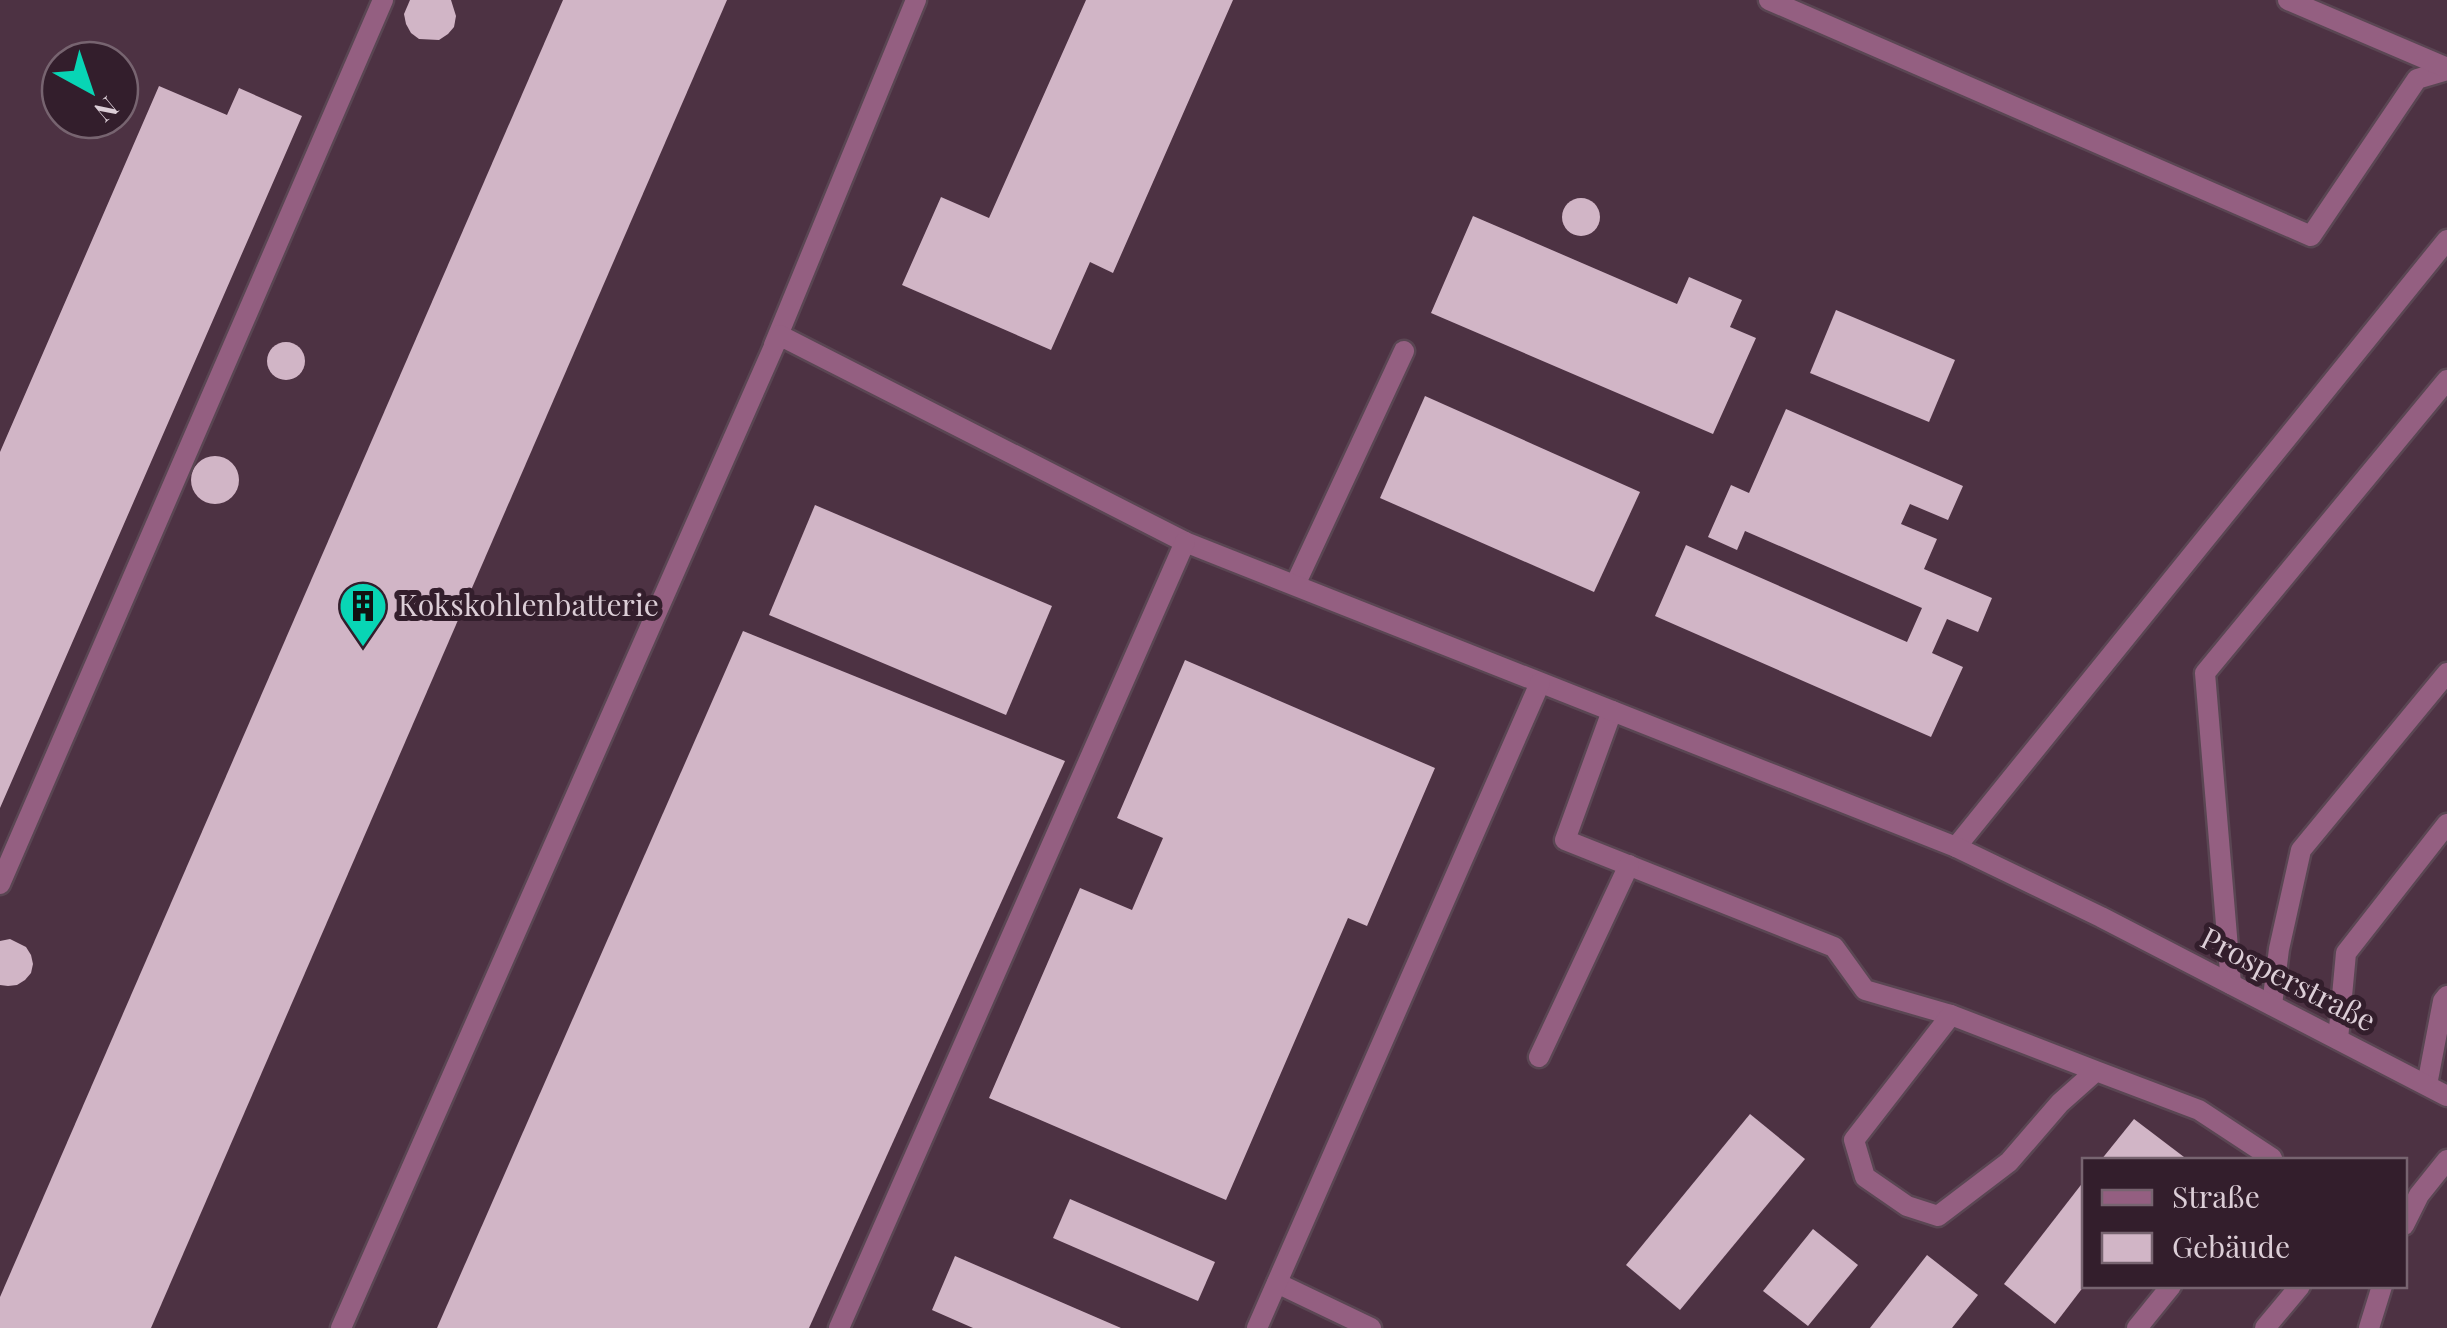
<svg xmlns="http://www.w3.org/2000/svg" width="2447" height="1328" font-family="'Playfair Display',serif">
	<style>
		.built { fill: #4d3243; fill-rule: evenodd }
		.building { fill: #d1b5c6 }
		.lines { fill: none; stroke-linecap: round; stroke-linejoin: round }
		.service-casing { stroke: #5a4653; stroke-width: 25 }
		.minor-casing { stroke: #5a4653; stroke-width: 25 }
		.service { stroke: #945f81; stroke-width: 20 }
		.minor { stroke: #945f81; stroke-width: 20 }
		.labels { text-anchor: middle; stroke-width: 10; stroke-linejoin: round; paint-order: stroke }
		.poi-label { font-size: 30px; fill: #dcced7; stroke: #331e2c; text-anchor: start }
		.street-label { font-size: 30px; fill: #dcced7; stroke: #331e2c }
	</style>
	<rect width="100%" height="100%" fill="#3e2836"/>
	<path class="built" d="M0,0H2447V1328H0ZM60,60H120V120H60ZM2084,1160H2404V1286H2084Z"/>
	<g class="building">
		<polygon points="410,0 451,0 456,16 454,27 448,34 439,40 419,39 411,33 406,24 404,14"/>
		<polygon points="563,0 727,0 151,1328 0,1328 0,1297"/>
		<polygon points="1086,0 1233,0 1113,273 1090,262 1051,350 902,285 941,197 989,218"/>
		<polygon points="159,86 227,115 239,88 302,116 0,808 0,452"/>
		<circle cx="1581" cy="217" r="19"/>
		<polygon points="1473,216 1677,304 1689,277 1742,300 1730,327 1756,338 1713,434 1431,313"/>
		<polygon points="1836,310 1955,360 1929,422 1810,373"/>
		<circle cx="286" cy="361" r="19"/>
		<polygon points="1425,396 1640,492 1594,592 1380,498"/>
		<polygon points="1786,409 1963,486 1948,520 1910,504 1901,524 1937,539 1924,569 1992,598 1978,632 1947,619 1932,653 1963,667 1931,737 1655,616 1686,545 1907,642 1922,608 1745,531 1737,550 1708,537 1731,485 1749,493"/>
		<circle cx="215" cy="480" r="24"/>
		<polygon points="815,505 1052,606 1006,715 769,615"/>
		<polygon points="743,631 1065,761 809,1328 437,1328"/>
		<polygon points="1185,660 1435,768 1367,926 1348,918 1226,1200 989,1098 1080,888 1132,910 1163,838 1117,818"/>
		<polygon points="10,939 26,947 31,955 33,964 31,973 25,980 17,985 8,986 0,985 0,941"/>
		<polygon points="1750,1114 1805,1159 1680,1310 1626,1265"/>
		<polygon points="2134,1119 2184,1157 2181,1160 2101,1160"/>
		<polygon points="2084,1181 2084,1286 2055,1324 2004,1284"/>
		<polygon points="1070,1199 1215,1262 1198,1301 1053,1238"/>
		<polygon points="1813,1229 1858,1265 1808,1326 1763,1291"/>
		<polygon points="1927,1255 1978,1295 1952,1328 1870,1328"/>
		<polygon points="955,1256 1077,1309 1121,1328 973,1328 932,1310"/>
	</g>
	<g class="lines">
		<g class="service-casing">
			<g id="service">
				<polyline points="2272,1005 2279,949 2301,850 2447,673"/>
				<polyline points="2338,1039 2346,953 2447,824"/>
				<polyline points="2427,1085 2443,1001 2447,996"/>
			</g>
		</g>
		<g class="minor-casing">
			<g id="minor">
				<polyline points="1769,0 2311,236 2417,79 2447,70"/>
				<polyline points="2288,0 2447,68"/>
				<polyline points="774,345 916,0"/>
				<polyline points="1295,585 1404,351"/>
				<polyline points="1612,711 1565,840 1834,947 1865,990 1951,1015"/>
				<polyline points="1956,847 2447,240"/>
				<polyline points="0,884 383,0"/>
				<polyline points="2231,984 2205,673 2447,380"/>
				<polyline points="1539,1057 1629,865"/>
				<polyline points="2096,1071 1951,1015 1854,1140 1865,1177 1907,1206 1938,1216 2009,1162 2060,1103 2096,1071 2199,1110 2272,1158"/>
				<polyline points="2404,1225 2419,1195 2447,1160"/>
				<polyline points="1277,1283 1371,1328"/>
				<polyline points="341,1328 779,335 1185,542 1956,847 2101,917 2447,1096"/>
				<polyline points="839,1328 1185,542"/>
				<polyline points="1257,1328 1540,683"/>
				<polyline points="2137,1328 2171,1286"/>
				<polyline points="2265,1328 2300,1286"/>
				<polyline points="2369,1328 2382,1286"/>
			</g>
		</g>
		<use href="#service" class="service"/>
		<use href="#minor" class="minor"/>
	</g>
	<defs>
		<g id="building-pin" transform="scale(2.5)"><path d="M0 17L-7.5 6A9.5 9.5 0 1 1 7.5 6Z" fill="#08d5b5" stroke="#331e2c"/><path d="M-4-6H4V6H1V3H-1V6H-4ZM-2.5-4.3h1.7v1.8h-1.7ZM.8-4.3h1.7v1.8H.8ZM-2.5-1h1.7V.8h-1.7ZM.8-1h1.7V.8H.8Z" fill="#111"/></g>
	</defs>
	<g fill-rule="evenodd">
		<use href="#building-pin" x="363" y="606"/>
	</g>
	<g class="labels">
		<g class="poi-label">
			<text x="398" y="616">Kokskohlenbatterie</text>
		</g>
		<g class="street-label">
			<text transform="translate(2288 980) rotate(27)" y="10">Prosperstraße</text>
		</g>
	</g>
	<rect x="2082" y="1158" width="325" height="130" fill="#331e2c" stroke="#776470" stroke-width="2.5"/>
	<rect x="2102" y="1190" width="50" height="15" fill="#945f81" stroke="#776470" stroke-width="2.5"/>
	<text x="2172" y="1208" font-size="30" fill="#dcced7">Straße</text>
	<rect x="2102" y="1233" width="50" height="30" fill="#d1b5c6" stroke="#776470" stroke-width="2.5"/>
	<text x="2172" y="1258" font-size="30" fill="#dcced7">Gebäude</text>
	<g transform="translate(90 90) rotate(140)"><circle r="48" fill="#331e2c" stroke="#776470" stroke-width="2.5"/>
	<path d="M0-8L18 38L0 25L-18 38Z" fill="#08d5b5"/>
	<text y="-15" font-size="28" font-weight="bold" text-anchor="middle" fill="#dcced7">N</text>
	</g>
</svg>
